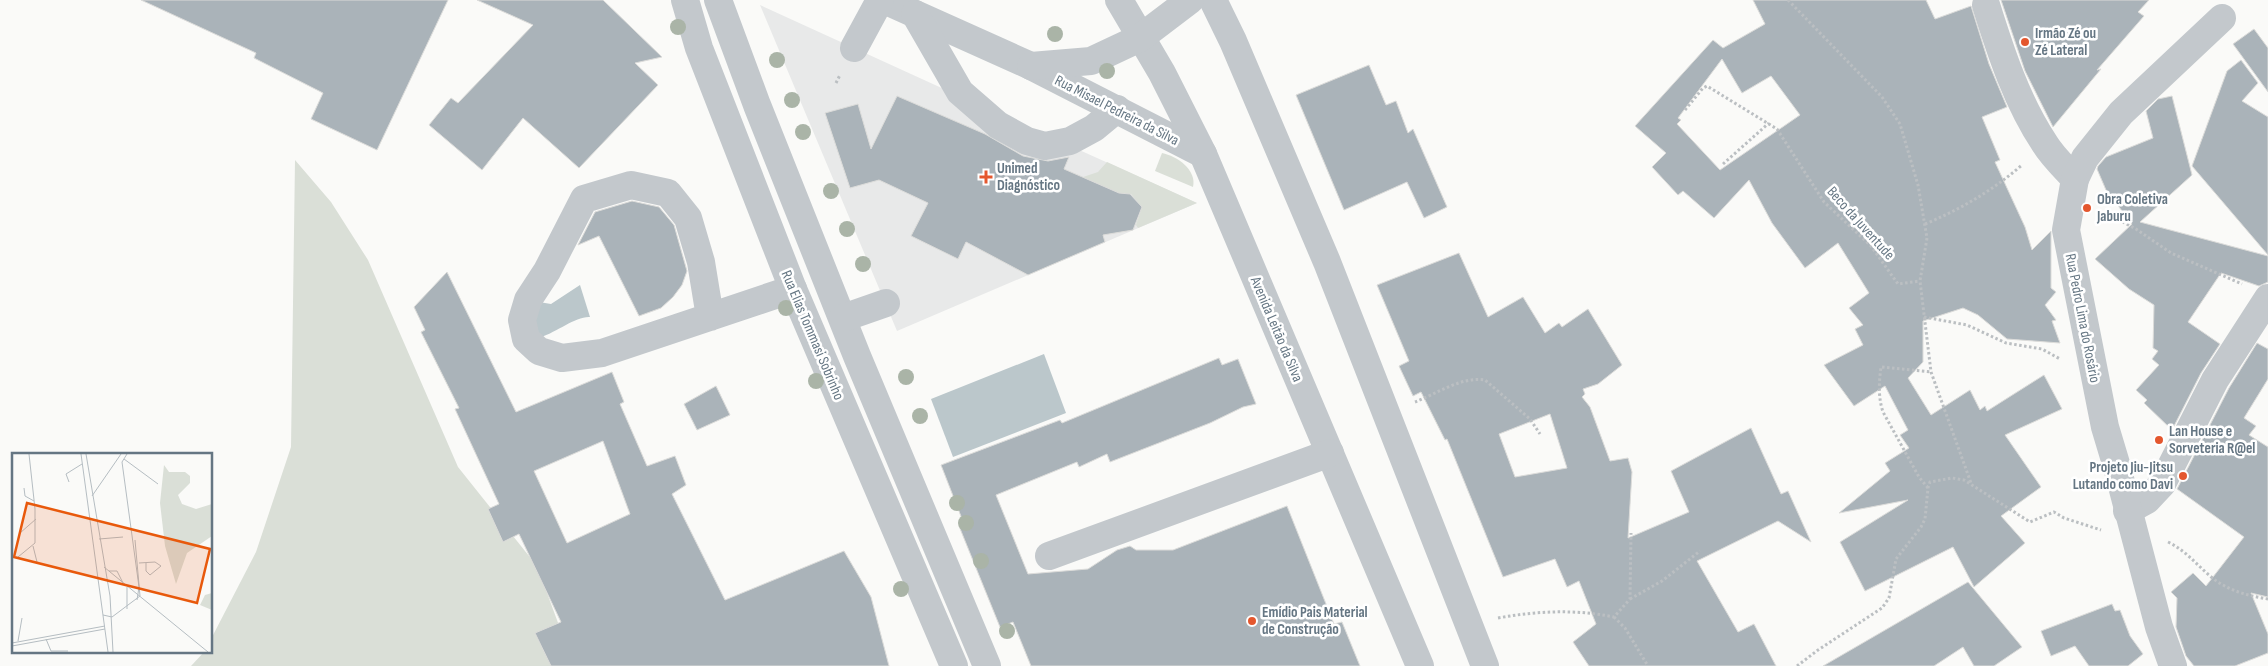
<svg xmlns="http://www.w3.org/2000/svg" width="2268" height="666" font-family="'Sofia Sans Condensed',sans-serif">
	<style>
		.built { fill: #e8e9e9 }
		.green { fill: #dadfd7 }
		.water { fill: #bbc7cb }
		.building { fill: #aab3b9; stroke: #dcdcda; fill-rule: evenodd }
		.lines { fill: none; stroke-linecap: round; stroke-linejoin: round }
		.path { stroke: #bbbfc2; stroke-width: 3; stroke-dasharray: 2.5 2.5; stroke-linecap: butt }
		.minor { stroke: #c3c8cc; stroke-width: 28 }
		.tree { fill: #aab4a7 }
		.poi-dot { fill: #e4572e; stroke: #fff; stroke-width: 2 }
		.labels { text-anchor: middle; stroke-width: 5; stroke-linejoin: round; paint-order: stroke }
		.poi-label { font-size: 15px; font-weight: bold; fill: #657683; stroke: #fff; text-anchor: start }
		.street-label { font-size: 15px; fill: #657683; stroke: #fff }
		.inset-road { fill: none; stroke: #b5bdc2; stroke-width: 1 }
		.view { fill: #e8590c; fill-opacity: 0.15; stroke: #e8590c; stroke-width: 2.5 }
		.inset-edge { fill: none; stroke: #657683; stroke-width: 2.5 }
	</style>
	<rect width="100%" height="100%" fill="#fafaf8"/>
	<polygon class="built" points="760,5 957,95 1197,203 897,331"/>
	<g class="green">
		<path d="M1162,153C1177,156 1197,170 1193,187L1155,171Z"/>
		<polygon points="295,160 331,202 368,260 458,467 537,566 574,666 191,666 204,652 211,652 211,639 256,552 291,447"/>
		<polygon points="1107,162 1197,203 1138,228 1136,225 1142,207 1131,194 1119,193 1083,177 1098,172"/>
	</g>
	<g class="water">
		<path d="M580,285L590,317C576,316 557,332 541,337L531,327L539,302L551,304Z"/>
		<polygon points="1044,354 1066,413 953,457 931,399"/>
	</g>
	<g class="building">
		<polygon points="141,0 448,0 377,150 311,119 323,93 254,58 256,53"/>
		<polygon points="477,0 603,0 662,57 635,63 658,85 579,168 523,118 482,170 429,125 451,98 458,103 533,25"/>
		<path d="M1753,0H1926L1935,19L1971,6L1989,64L2007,107L1982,117L2000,160L1995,162L2025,227L2032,250L2051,231V288L2056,292L2045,305L2056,320L2052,321L2060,343L2007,339L1978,315L1963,308L1923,321V362L1908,378L1931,415L1970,390L1980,410L1985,406L1987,411L2044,375L2062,409L2005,435L2041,487L2001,516L2025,543L1974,587L1953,547L1865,591L1840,542L1908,500L1839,513L1890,471L1885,463L1909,448L1900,435L1908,430L1885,386L1854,406L1824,365L1863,345L1855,329L1863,325L1849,308L1869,293L1838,243L1805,268L1772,223L1749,180L1714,218L1683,191L1678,195L1652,167L1666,153L1635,126L1713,40L1723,48L1765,24ZM1722,59L1742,93L1771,76L1800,115L1720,170L1677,124L1681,120L1678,118Z"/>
		<polygon points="2001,0 2149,0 2138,12 2144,16 2097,70 2101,69 2053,127 2025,71"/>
		<polygon points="2254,29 2268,48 2268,92 2233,44"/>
		<polygon points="2241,60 2258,83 2242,101 2268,117 2268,255 2192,166 2227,71"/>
		<polygon points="1369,65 1386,105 1396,101 1408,133 1413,129 1447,207 1424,218 1407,182 1344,210 1296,95"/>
		<polygon points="897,96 985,134 1023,156 1048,161 1069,157 1064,169 1119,193 1130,194 1142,207 1133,230 1103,235 1105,242 1028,275 966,242 958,259 911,236 928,203 879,180 850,188 825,113 858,104 871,149"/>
		<polygon points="2172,96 2192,175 2140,222 2268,256 2268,282 2259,286 2221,273 2188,322 2220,344 2201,373 2172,430 2144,403 2147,400 2136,390 2159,365 2152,359 2158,351 2153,348 2154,305 2129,289 2095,259 2132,224 2106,190 2097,169 2098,166 2106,157 2153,138 2146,111 2158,99"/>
		<polygon points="632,201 659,207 674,225 687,271 682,285 673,297 661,308 639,316 599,236 578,245 595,212"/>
		<path d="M1459,253L1488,317L1523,297L1545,333L1559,323L1562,327L1588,309L1622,365L1598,384L1583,389L1585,394L1582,397L1590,407L1610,461L1628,458L1632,472L1628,538L1689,512L1671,471L1751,428L1781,494L1788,491L1811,542L1778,521L1697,561L1738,632L1754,624L1776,666H1589L1573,642L1596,624L1579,581L1567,587L1555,559L1503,577L1447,439L1445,440L1421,392L1413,396L1399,366L1409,361L1377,285ZM1550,414L1567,468L1515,477L1499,434Z"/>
		<path d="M447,272L516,412L612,372L624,402L620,404L647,466L675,456L686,485L672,494L725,600L844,551L871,597L889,666H551L535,633L561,622L519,534L503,542L488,509L499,504L455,409L459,408L421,332L425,330L414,307ZM603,441L630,514L567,543L534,471Z"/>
		<polygon points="2257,343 2268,349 2268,379 2244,418 2256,426 2249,435 2268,447 2268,597 2251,593 2268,634 2268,653 2235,666 2194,666 2186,656 2176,627 2177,598 2171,592 2193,573 2206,586 2244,537 2177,489 2229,388"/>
		<polygon points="1219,358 1222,365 1238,359 1256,404 1243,407 1210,423 1110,462 1107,454 1079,467 1077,462 996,495 1028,574 1088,569 1117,550 1130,546 1136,550 1173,550 1287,506 1334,624 1342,622 1360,666 1031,666 1013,622 1000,627 959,526 964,524 941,465 1060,420 1062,423"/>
		<polygon points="716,386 730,415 697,430 684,404"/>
		<polygon points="1968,582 2022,647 1994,666 1974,666 1963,647 1934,666 1823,666"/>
		<polygon points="2112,604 2115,611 2120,610 2130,636 2143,654 2128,666 2089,666 2075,646 2051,656 2041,631"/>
	</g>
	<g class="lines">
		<g class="path">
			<polyline points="1788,0 1882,97 1900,124 1918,185 1927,238 1920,281 1931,372 1971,483"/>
			<polyline points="836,83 840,75"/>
			<polyline points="1685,110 1703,88 1707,86 1777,129 1824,202 1871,246 1898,284 1920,281"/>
			<polyline points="1723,164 1769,123"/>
			<polyline points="2099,222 2105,221 2108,214 2136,229 2171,253 2242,284"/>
			<path d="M1925,224C1961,209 1992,191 2022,165"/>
			<polyline points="1924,317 1967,325 2006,343 2042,349 2060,359"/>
			<path d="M1415,402C1436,394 1462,376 1485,380L1530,419L1540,434"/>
			<path d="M1928,488L1919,477L1883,412C1878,397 1879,382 1881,367L1931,372"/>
			<path d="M2168,542C2185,550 2196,564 2210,576C2226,590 2248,596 2268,599"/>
			<polyline points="1630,599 1662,581 1700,551"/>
			<polyline points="1614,617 1625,628 1648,666"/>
			<path d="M1498,618C1537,611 1575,609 1614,617L1630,599L1631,533"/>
			<polyline points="1797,666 1818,650 1882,608 1889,598 1896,559 1921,527 1925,519 1928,488 1930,482 1952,478 1964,480 2030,522 2054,512 2064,518 2101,530"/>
		</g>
		<g class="minor">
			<polyline points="685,0 699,48 793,289 954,666"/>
			<polyline points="718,0 757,105 857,356 987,666"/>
			<polyline points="884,0 1031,66 1203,154"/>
			<polyline points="1119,0 1162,73 1203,154 1420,666"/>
			<polyline points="1213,0 1233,41 1327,262 1485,666"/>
			<path d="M1986,5C2001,53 2017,102 2045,144C2053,157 2065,168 2075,179"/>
			<polyline points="915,14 960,92 998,125 1027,141 1045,146 1070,141 1094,128 1117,109"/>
			<polyline points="854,48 880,0"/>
			<polyline points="1031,66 1091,61 1140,38 1190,0"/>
			<polyline points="710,317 701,262 688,218 668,193 631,185 584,199 547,271 528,300 522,320 526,339 539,351 562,358 602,353 793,289"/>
			<polyline points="843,318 886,303"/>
			<polyline points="2127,511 2147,500 2162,484 2215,380 2268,298"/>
			<polyline points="1049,556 1330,453"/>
			<polyline points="2173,666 2159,627 2117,467 2105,427 2066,230 2075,179 2085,158 2121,113 2222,18"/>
		</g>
	</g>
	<g class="tree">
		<circle cx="678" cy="27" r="8"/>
		<circle cx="1055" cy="34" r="8"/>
		<circle cx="777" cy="60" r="8"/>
		<circle cx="1107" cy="71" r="8"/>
		<circle cx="792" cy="100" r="8"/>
		<circle cx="803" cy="132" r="8"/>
		<circle cx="831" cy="191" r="8"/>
		<circle cx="847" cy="229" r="8"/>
		<circle cx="863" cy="264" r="8"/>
		<circle cx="786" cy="308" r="8"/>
		<circle cx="906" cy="377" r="8"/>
		<circle cx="816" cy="381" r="8"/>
		<circle cx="920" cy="416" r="8"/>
		<circle cx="957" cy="503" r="8"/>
		<circle cx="966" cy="523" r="8"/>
		<circle cx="981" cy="561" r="8"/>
		<circle cx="901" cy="589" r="8"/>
		<circle cx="1007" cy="631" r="8"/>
	</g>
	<g class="poi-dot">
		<circle cx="2025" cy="42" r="5"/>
		<path d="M983.5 169.5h5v5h5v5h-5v5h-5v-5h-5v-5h5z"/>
		<circle cx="2087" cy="208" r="5"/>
		<circle cx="2159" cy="440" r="5"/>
		<circle cx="2183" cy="476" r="5"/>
		<circle cx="1252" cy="621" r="5"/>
	</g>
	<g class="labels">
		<g class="poi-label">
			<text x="2035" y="38">Irmão Zé ou<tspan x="2035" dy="17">Zé Lateral</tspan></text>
			<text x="997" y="173">Unimed<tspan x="997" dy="17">Diagnóstico</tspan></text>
			<text x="2097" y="204">Obra Coletiva<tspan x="2097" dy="17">Jaburu</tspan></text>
			<text x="2169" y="436">Lan House e<tspan x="2169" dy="17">Sorveteria R@el</tspan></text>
			<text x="2173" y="472" text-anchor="end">Projeto Jiu-Jitsu<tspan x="2173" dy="17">Lutando como Davi</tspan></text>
			<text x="1262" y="617">Emídio Pais Material<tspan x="1262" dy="17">de Construção</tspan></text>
		</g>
		<g class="street-label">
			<text transform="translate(1117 110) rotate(27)" y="5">Rua Misael Pedreira da Silva</text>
			<text transform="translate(1861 223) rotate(48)" y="5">Beco da Juventude</text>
			<text transform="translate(2083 318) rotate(79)" y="5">Rua Pedro Lima do Rosário</text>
			<text transform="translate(1277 329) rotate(67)" y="5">Avenida Leitão da Silva</text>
			<text transform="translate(813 335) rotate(67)" y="5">Rua Elias Tommasi Sobrinho</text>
		</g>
	</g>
	<g transform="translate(12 453)">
		<rect width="200" height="200" fill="#fafaf8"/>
		<path d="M152,12L157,19H173L178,23V30L166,42L170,51L184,56L200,51V83L175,100L164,131L153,93L148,50ZM200,140V157L188,152L193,142Z" fill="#dadfd7"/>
		<path class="inset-road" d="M69,1L96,199M74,1L98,143L101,199M115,1L110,9L127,134L125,147M112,6L146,31M57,29L54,21L70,11M12,35L13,43L22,48M80,43L109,1M8,80L24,66M87,86L111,84M21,93L25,109M6,104L23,90V56L17,1M127,110L143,109L149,113L138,122L134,118V110M92,114L196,199M97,118H105L111,130M115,156V134M91,162L100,164L128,143L123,87M34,186L39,198H56M6,188L10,165M0,190L93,173M0,193L93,176"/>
		<path class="view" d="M15,50L198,96L185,150L2,104Z"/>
		<rect width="200" height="200" class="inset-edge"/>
	</g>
</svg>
